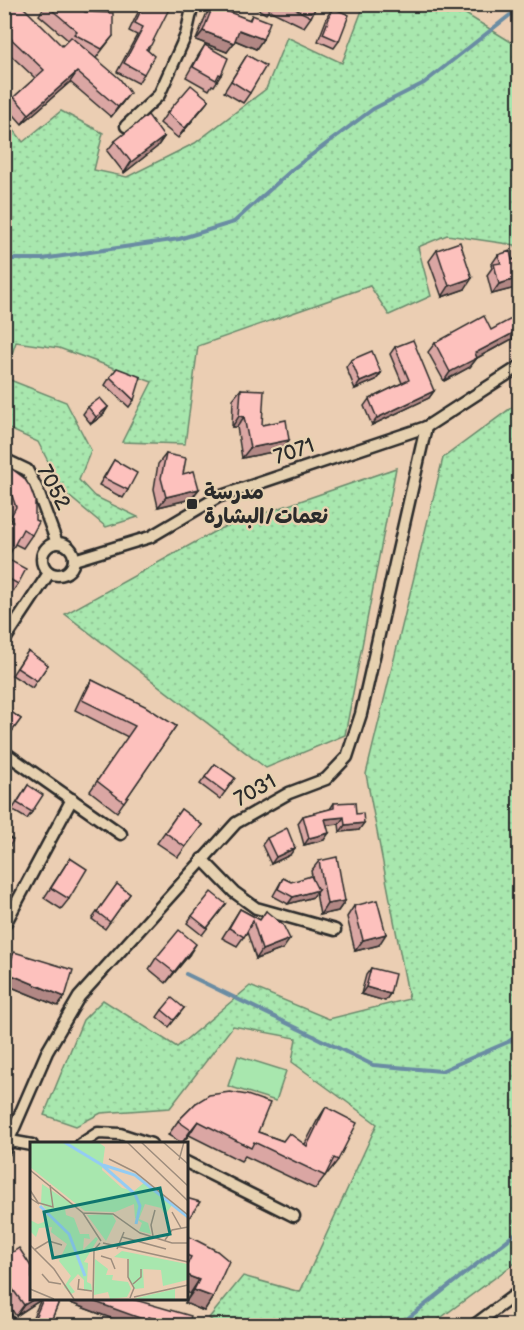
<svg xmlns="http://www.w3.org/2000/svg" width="524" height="1330" font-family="'Balsamiq Sans','Playpen Sans Arabic',sans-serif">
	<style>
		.grass { fill: url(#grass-dots); stroke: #6a896c; stroke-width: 1.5 }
		.garden { fill: #a8e7ae; stroke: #6a896c; stroke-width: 1.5 }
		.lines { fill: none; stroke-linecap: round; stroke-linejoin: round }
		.stream { stroke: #6a8ca3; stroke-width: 4 }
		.street-casing { stroke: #2b2b2b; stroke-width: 15 }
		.street { stroke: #e6d1b0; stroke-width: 10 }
		.wall { fill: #daa6a3; stroke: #2b2b2b; stroke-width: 1.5 }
		.shaded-wall { fill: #b18784; stroke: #2b2b2b; stroke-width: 1.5 }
		.building { fill: #fdc1bd; stroke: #2b2b2b; stroke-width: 1.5 }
		.poi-dot { fill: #2b2b2b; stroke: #e6d1b0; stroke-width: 2 }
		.labels { text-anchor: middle; stroke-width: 4.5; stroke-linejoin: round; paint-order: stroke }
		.street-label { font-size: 21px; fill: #2b2b2b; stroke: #e6d1b0 }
		.poi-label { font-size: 21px; font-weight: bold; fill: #2b2b2b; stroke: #e6d1b0; text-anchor: start }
		.inset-river { fill: none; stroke: #94ccf3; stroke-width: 3 }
		.inset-road { fill: none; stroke: #9e8d7d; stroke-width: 1.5 }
		.view { fill: #0f766e; fill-opacity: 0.15; stroke: #0f766e; stroke-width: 3 }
		.inset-edge { fill: none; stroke: #2b2b2b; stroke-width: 3 }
	</style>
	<defs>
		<pattern id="grass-dots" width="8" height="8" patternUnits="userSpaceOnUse" patternTransform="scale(1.5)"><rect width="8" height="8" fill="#a8e7ae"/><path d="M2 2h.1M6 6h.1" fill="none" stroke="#91c696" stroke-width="1.8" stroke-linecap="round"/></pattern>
	</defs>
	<rect width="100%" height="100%" fill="#ebceb3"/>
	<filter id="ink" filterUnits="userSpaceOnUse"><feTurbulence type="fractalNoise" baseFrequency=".0167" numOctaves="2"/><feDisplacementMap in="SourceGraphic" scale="12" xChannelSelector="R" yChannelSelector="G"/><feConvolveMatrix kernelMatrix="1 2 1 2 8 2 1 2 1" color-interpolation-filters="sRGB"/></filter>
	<g filter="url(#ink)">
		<g class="grass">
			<polygon points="364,5 451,5 516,45 519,43 519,255 515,245 447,235 418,247 431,296 389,315 370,286 198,346 185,444 122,442 152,382 59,348 16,342 5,374 5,118 23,142 61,111 103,133 94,170 127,177 195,143 266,89 287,37 342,63"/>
			<polygon points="5,378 66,402 91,450 79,480 94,496 138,517 106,527 64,492 38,442 5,427"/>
			<polygon points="519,402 519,1260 431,1325 217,1325 209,1318 243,1276 300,1292 377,1124 292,1062 296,1038 233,1026 170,1108 101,1113 76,1126 44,1115 83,1020 103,1000 177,1047 250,986 329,1019 409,999 366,774 443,458"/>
			<polygon points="396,468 345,735 266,768 65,614 219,529"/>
		</g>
		<polygon class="garden" points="238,1056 286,1071 276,1101 228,1086"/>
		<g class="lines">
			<g class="stream">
				<polyline points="4,259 42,259 179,239 234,222 294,168 373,109 424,83 510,15 520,11"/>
				<polyline points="186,974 373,1065 441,1071 508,1042 520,1034"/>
				<polyline points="398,1326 520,1230"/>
			</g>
			<g class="street-casing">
				<g id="street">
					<polyline points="126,126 159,95 186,35 193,4"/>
					<polyline points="4,459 27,470 37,489 57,543"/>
					<circle cx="58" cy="559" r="16"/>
					<polyline points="74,560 150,537 218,497 426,427 520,366"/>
					<polyline points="4,641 49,573"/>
					<polyline points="4,752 121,834"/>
					<polyline points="202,859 234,892 256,908 335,930"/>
					<polyline points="4,926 72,799"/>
					<polyline points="10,1141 32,1145"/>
					<polyline points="81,1144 98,1133 120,1134 151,1144"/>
					<polyline points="4,1151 47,1052 79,997 236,823 289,793 326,779 347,757 361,714 426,427"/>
					<polyline points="186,1162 294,1216"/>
					<polyline points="4,1315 11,1326"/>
					<polyline points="473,1326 520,1291"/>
				</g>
			</g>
			<use href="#street" class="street"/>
		</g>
		<g class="wall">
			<polygon points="4,4 62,46 68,40 39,15 46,4 113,36 96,58 123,102 111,117 70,82 22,124 7,107 14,97 35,78 4,49"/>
			<polygon points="142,4 166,4 148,50 144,74 138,83 117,72 137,35 129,31"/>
			<polygon points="249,4 317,4 311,17 304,27 269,10 266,14"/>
			<polygon points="213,6 249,20 252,15 263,39 256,49 234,40 227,52 196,40 206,15"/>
			<polygon points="333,8 339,41 334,48 318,41 328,15"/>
			<polygon points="205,45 221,75 214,86 212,85 209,90 186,77 198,56"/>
			<polygon points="247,55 250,93 243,103 224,92"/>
			<polygon points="201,110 178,138 160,123 167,113"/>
			<polygon points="164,137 157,147 124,173 107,151 115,141"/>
			<polygon points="437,250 465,289 442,297 429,261"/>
			<polygon points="498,255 512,260 519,258 519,287 492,294 487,275 492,268 491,265"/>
			<polygon points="491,330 512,339 477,358 470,367 444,381 428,352 435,343"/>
			<polygon points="395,347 434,391 429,398 372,425 364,406 369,399 402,383 390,354"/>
			<polygon points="351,360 381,373 376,380 355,389 346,367"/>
			<polygon points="110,377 134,400 129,407 105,385"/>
			<polygon points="241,389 262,425 289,440 282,450 242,458 237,427 232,427 233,399"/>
			<polygon points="88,407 108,407 103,415 91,424 83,414"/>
			<polygon points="166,454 183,474 199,489 191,499 158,507 154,489 158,464"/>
			<polygon points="114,460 128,490 123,498 99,485"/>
			<polygon points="8,466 32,535 23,548 15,544 7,559 18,584 9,597 4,595 4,518 6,518 4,515 4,472"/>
			<polygon points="28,651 48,665 32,688 12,675"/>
			<polygon points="92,680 176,726 117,812 90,791 128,737 75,710 84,691"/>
			<polygon points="4,707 21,719 5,741 4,741"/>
			<polygon points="215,764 235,778 220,799 200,784"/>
			<polygon points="28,785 32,812 27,819 12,810"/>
			<polygon points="334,803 356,814 359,830 340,832 339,824 327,825 324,840 304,845 298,823 303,816 330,809"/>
			<polygon points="181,809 202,825 178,857 157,843"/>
			<polygon points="267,838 290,855 271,864 262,845"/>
			<polygon points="70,858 69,899 61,909 44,898"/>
			<polygon points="319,861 345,901 338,911 320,915 316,893 313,897 288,904 273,896 283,878 291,882 313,880 311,871"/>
			<polygon points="117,884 130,894 105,929 92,919"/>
			<polygon points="226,904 202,935 187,923 192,916"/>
			<polygon points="354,906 379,945 355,951 347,917"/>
			<polygon points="240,909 260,920 266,911 283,949 256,959 247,932 237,946 222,938"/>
			<polygon points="14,952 58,1006 4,984 4,971 8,961"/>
			<polygon points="189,955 166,983 149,969 156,958"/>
			<polygon points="371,968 390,994 385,1001 361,994 366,975"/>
			<polygon points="184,1008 169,1027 157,1017 162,1010"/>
			<polygon points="196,1103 258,1132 283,1141 305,1144 317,1121 326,1107 338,1160 328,1173 327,1173 315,1189 245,1156 241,1161 189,1135 182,1143 168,1135 178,1121"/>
			<polygon points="186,1235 213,1297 204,1311 185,1303 190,1294 186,1292"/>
			<polygon points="4,1258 39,1301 16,1316 4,1298"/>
			<polygon points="41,1299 132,1299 188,1326 132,1326 60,1299 49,1326 29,1326"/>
		</g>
		<g class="shaded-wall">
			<polygon points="239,30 263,39 256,49 232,39"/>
			<polygon points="203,31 234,43 227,52 196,40"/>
			<polygon points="77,72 70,82 22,124 29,114"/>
			<polygon points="130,93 123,102 111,117 118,107"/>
			<polygon points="209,100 201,110 178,138 185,128"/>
			<polygon points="164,137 157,147 124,173 131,162"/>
			<polygon points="472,278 465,289 442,297 449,286"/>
			<polygon points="519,278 519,287 492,294 499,284"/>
			<polygon points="519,330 512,339 475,359 477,358 470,367 444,381 450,372 475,353"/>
			<polygon points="381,373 376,380 355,389 360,382"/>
			<polygon points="434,391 429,398 372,425 377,418"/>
			<polygon points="108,407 103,415 91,424 96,417"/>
			<polygon points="239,416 244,417 237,427 232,427"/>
			<polygon points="289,440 282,450 242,458 250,448"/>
			<polygon points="199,489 191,499 158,507 166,497"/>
			<polygon points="11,493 4,503 4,496"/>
			<polygon points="344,817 339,824 320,826 325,819"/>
			<polygon points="364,823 359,830 340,832 345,825"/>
			<polygon points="329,833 324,840 304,845 309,838"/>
			<polygon points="295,848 290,855 271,864 276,857"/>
			<polygon points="318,890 313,897 288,904 293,897"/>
			<polygon points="345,901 338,911 320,915 327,904"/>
			<polygon points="386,934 379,945 355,951 363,940"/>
			<polygon points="290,939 283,949 256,959 262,950"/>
			<polygon points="196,944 189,955 166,983 174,972"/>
			<polygon points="7,973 65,997 58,1006 4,984 4,977"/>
			<polygon points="366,987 390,994 385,1001 361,994"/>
			<polygon points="198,1121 189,1135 182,1143 191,1130"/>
			<polygon points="186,1275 199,1280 190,1294 186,1292"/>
			<polygon points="194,1290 213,1297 204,1311 185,1303"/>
			<polygon points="34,1299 41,1299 39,1301 16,1316 24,1305"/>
			<polygon points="60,1299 87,1299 179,1326 132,1326"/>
			<polygon points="34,1320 46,1326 30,1326"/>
		</g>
		<g class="building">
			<polygon points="4,4 20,4 62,46 71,37 120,79 130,93 118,107 77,72 29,114 14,97 44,70 4,32"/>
			<polygon points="76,4 85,12 113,13 113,36 102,49 74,34 77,31 46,5"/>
			<polygon points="144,4 166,4 170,7 151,45 146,49 154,56 144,74 124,63 143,27 135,23"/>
			<polygon points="286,4 317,4 311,17"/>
			<polygon points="213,6 250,20 252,15 270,22 263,39 239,30 234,43 203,31"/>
			<polygon points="333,8 349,15 339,41 323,34"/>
			<polygon points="205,45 228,58 221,75 219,74 216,80 193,67"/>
			<polygon points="247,55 266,66 250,93 231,81"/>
			<polygon points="191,85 209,100 185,128 167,113"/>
			<polygon points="148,115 164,137 131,162 115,141"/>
			<polygon points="460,242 472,278 449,286 437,250"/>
			<polygon points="510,251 512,260 519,258 519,278 499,284 494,264 501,263 498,255"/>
			<polygon points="484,316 491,330 513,318 519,330 475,353 477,358 450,372 435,343"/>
			<polygon points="413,340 434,391 377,418 369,399 409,380 395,347"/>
			<polygon points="372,351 381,373 360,382 351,360"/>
			<polygon points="117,368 141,377 134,400 110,377"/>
			<polygon points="241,389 264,390 262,425 286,420 289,440 250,448 244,417 239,416"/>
			<polygon points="100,398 108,407 96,417 88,407"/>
			<polygon points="166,454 186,458 183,474 194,471 199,489 166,497 161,478"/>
			<polygon points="114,460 137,473 128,490 104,478"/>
			<polygon points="8,466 24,478 30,487 35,501 35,520 39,522 32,535 23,529 7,559 26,569 18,584 4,576 4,518 12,521 10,518 16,507 11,493 4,496 4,474"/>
			<polygon points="28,651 48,665 37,681 17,668"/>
			<polygon points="92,680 145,706 176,726 124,802 97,781 135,726 82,700"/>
			<polygon points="4,707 21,719 10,734 4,730"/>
			<polygon points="215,764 235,778 225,792 205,777"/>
			<polygon points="28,785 43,795 32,812 17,803"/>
			<polygon points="355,802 356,814 363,813 364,823 345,825 344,817 325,819 329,833 309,838 303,816 334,808 334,803"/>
			<polygon points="181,809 202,825 185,847 165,832"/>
			<polygon points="287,828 295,848 276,857 267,838"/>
			<polygon points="4,835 13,840 4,856"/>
			<polygon points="337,857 345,901 327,904 319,861"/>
			<polygon points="70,858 87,869 69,899 51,888"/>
			<polygon points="311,876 318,890 293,897 278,889 283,878 291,882"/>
			<polygon points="117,884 130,894 110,922 97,912"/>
			<polygon points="211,892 226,904 207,928 192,916"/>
			<polygon points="377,900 386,934 363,940 354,906"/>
			<polygon points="240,909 260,920 266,911 283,925 290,939 262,950 253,921 244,937 229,928"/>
			<polygon points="179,930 196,944 174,972 156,958"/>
			<polygon points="14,952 73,970 65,997 7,973"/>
			<polygon points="371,968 395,974 390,994 366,987"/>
			<polygon points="172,998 184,1008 174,1020 162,1010"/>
			<polygon points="230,1092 247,1095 270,1103 258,1132 283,1141 289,1133 307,1146 326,1107 357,1123 338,1160 334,1158 325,1176 254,1142 251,1148 198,1121 191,1130 178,1121 196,1103 209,1095"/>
			<polygon points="186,1198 200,1202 186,1222"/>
			<polygon points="186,1235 217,1251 229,1261 213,1297 194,1290 199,1280 186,1275 186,1267 191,1257 186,1255"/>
			<polygon points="19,1248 32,1268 32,1299 34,1299 24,1305 4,1277 4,1258"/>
			<polygon points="43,1299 60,1299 49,1326 46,1326 34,1320"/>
			<polygon points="87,1299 132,1299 191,1316 188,1326 179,1326 149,1317 148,1321"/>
			<polygon points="76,1321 91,1326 75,1326"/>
		</g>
	</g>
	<rect class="poi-dot" x="186" y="498" width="12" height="12" rx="3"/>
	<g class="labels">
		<g class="street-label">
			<text transform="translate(294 451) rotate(-19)" y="7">7071</text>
			<text transform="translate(54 487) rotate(62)" y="7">7052</text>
			<text transform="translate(255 790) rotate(-29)" y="7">7031</text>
		</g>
		<g class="poi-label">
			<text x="204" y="499">مدرسة<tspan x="204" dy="24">نعمات/البشارة</tspan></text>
		</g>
	</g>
	<g transform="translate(30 1142)">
		<rect width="158" height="158" fill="#ebceb3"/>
		<path d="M0,0H68L75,5L72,28L92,46L104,49L115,40L142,63L135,73L131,66L115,62L109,77L118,81L121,92L109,89L112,81L105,76L104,62L85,70L55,69L0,25ZM12,42L42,62L35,67L36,73L44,76L50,92H59L60,97L54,96L53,108L66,95L68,97L54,120L58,121L57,140L61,142L62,148L54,149V138L48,132L39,142L45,150L41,152L34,145L41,134L29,119L37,102L21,90L22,85L9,86L6,95L0,89V78L8,82L14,80L18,70L11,61ZM82,72L86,79L76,99L57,73ZM92,109L157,122V138L133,144L131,128L113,127L114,146L105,147L98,136L99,117L84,115ZM65,117L78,127L76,133H83L82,138L98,140L101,147L97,155L80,157L78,150L64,153ZM145,147V157H105L106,156Z" fill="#a8e7ae"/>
		<path class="inset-river" d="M34,0L72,23L105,52L110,64L106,82M73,23L105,33L158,75M10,64L39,92L55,134"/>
		<path class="inset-road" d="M97,0L158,59M111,0L158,44M133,0L158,22M79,17L105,30L158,73M149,18L154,0M0,28L53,71L71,99M0,48L9,62L0,56M9,61L23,65L20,43M142,70L151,86M53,71L83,72L110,91L142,101H158M123,94L121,83L125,68M92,95L136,107M135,98L142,88L158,85M73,101L158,120M0,103L24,127L44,157M87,107L94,90M4,108L19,99L32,103M71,114L81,117L85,127M98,117V135L104,146L100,156M12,132L19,140L31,142M49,137L48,147L62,149M103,142L111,135V127M0,147L24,157M104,155L158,143M63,157L64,108L70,101"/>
		<path class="view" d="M130,46L140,92L23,116L14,70Z"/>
		<rect width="158" height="158" class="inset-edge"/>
	</g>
	<rect width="524" height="1330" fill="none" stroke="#e6d1b0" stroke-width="24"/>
	<rect x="12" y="12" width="500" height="1306" fill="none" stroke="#2b2b2b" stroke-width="2" filter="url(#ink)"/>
</svg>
